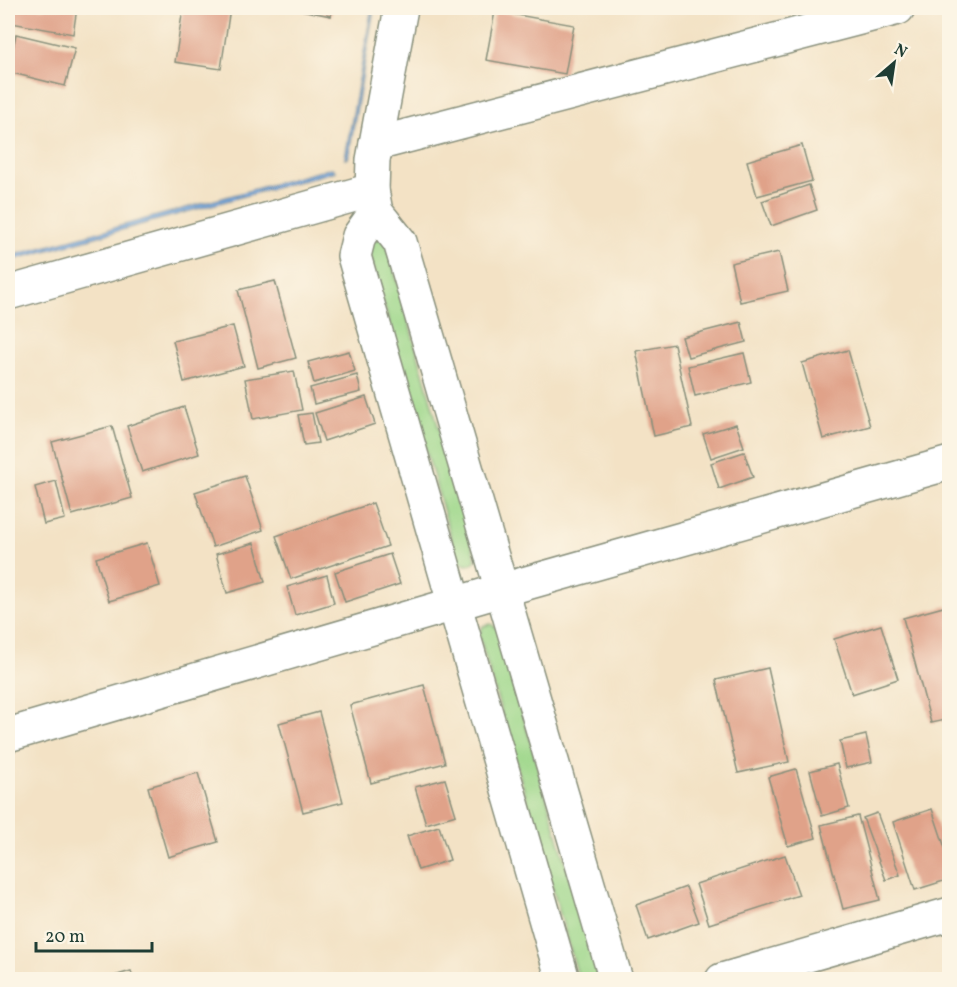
<svg xmlns="http://www.w3.org/2000/svg" width="957" height="987" font-family="Vollkorn,serif">
	<style>
		.green { fill: #9dd78a; stroke: #5e8a5f; stroke-width: 1.5 }
		.water { fill: #81b2ed; stroke: #507890; stroke-width: 1.5 }
		.building { fill: #e0a289 }
		.lines { fill: none; stroke-linecap: round; stroke-linejoin: round }
		.minor-casing { stroke: #89907c; stroke-width: 36 }
		.minor { stroke: #fff; stroke-width: 33 }
	</style>
	<rect width="100%" height="100%" fill="#fcf5e5"/>
	<filter id="ink" filterUnits="userSpaceOnUse"><feTurbulence type="fractalNoise" baseFrequency=".0167" numOctaves="2"/><feDisplacementMap in="SourceGraphic" scale="12" xChannelSelector="R" yChannelSelector="G"/><feConvolveMatrix kernelMatrix="1 2 1 2 8 2 1 2 1" color-interpolation-filters="sRGB"/></filter>
	<filter id="wash" filterUnits="userSpaceOnUse"><feTurbulence type="fractalNoise" baseFrequency=".008" numOctaves="4" result="noise"/><feDisplacementMap in="SourceGraphic" scale="24" xChannelSelector="R" yChannelSelector="G"/><feGaussianBlur stdDeviation="1.35" result="paint"/><feColorMatrix in="noise" values="0 0 0 0 0 0 0 0 0 0 0 0 0 0 0 0 0 1.4 0 .05"/><feComposite in="paint" operator="in"/></filter>
	<g filter="url(#wash)">
		<rect width="100%" height="100%" fill="#f3e2c5"/>
		<g class="green">
			<polygon points="379,238 386,242 476,560 472,564 466,565 458,561 368,249 371,241"/>
			<polygon points="491,624 498,629 599,979 579,979 479,635 483,626"/>
		</g>
		<g class="water">
			<polygon points="372,8 374,8 348,158 345,159"/>
			<polygon points="332,168 335,171 8,261 8,257"/>
		</g>
		<g id="blocks">
			<g class="building">
				<polygon points="14,8 77,8 73,34 11,23"/>
				<polygon points="183,8 230,8 221,69 175,62"/>
				<polygon points="291,8 333,8 331,16"/>
				<polygon points="495,11 574,25 565,74 486,60"/>
				<polygon points="16,34 75,48 65,86 8,72"/>
				<polygon points="802,145 812,181 757,196 747,161"/>
				<polygon points="809,185 817,210 771,226 762,201"/>
				<polygon points="779,252 788,291 740,302 731,263"/>
				<polygon points="275,281 296,358 258,368 238,290"/>
				<polygon points="741,322 746,342 688,357 682,337"/>
				<polygon points="233,326 244,366 184,382 173,341"/>
				<polygon points="674,344 692,427 654,436 636,351"/>
				<polygon points="848,350 870,426 823,439 802,363"/>
				<polygon points="349,351 355,371 314,383 308,362"/>
				<polygon points="744,353 751,382 695,396 688,366"/>
				<polygon points="294,371 302,410 253,419 245,379"/>
				<polygon points="357,375 361,392 314,404 310,388"/>
				<polygon points="366,397 375,424 324,441 315,413"/>
				<polygon points="184,407 199,454 142,472 127,426"/>
				<polygon points="312,413 318,443 304,445 298,415"/>
				<polygon points="736,424 744,447 711,458 703,434"/>
				<polygon points="112,426 132,498 72,515 52,442"/>
				<polygon points="744,452 753,477 719,489 711,463"/>
				<polygon points="245,476 263,530 213,547 195,492"/>
				<polygon points="56,481 65,519 44,524 35,487"/>
				<polygon points="373,503 388,546 291,579 276,536"/>
				<polygon points="147,543 160,586 109,601 96,558"/>
				<polygon points="254,543 265,582 227,593 216,554"/>
				<polygon points="390,554 400,584 345,602 335,572"/>
				<polygon points="327,575 334,603 295,615 287,587"/>
				<polygon points="947,606 950,615 950,719 931,723 903,618"/>
				<polygon points="881,625 898,679 852,694 834,639"/>
				<polygon points="768,668 789,762 738,773 716,680"/>
				<polygon points="424,685 445,763 371,783 350,705"/>
				<polygon points="319,712 343,802 303,812 279,723"/>
				<polygon points="866,735 872,762 846,768 840,741"/>
				<polygon points="837,764 849,808 822,816 810,771"/>
				<polygon points="796,769 816,838 788,846 768,777"/>
				<polygon points="198,773 218,842 168,857 148,787"/>
				<polygon points="445,779 456,815 426,824 415,787"/>
				<polygon points="932,809 950,863 950,879 915,890 893,822"/>
				<polygon points="877,813 900,875 886,880 863,818"/>
				<polygon points="858,816 880,900 843,909 821,825"/>
				<polygon points="439,826 450,860 418,870 407,836"/>
				<polygon points="785,855 799,895 709,924 696,884"/>
				<polygon points="686,887 699,922 648,940 636,905"/>
				<polygon points="131,971 134,980 104,980 104,979"/>
			</g>
		</g>
	</g>
	<g filter="url(#ink)">
		<use href="#blocks" fill-opacity="0" stroke="#89907c" stroke-width="1.5"/>
		<g class="lines">
			<g class="minor-casing">
				<g id="minor">
					<polyline points="401,8 373,160 372,190 376,212 400,242 616,980"/>
					<polyline points="376,144 898,8"/>
					<polyline points="376,212 359,236 354,256 563,980"/>
					<polyline points="8,293 372,190"/>
					<polyline points="8,735 502,590 950,463"/>
					<polyline points="722,980 950,914"/>
				</g>
			</g>
			<use href="#minor" class="minor"/>
		</g>
	</g>
	<rect width="957" height="987" fill="none" stroke="#fcf5e5" stroke-width="30"/>
	<g transform="translate(894 63) rotate(29)" stroke="#fcf5e5" stroke-width="4.5" paint-order="stroke">
	<path d="M0-4.5L10 22L0 15L-10 22Z" fill="#1f3d34"/>
	<text y="-9" font-size="16" font-weight="bold" text-anchor="middle" fill="#1f3d34">N</text>
	</g>
	<path d="M36 942v9h116v-9" fill="none" stroke="#1f3d34" stroke-width="3"/>
	<text x="45" y="942" font-size="18" fill="#1f3d34" stroke="#fcf5e5" stroke-width="4.5" paint-order="stroke">20 m</text>
</svg>
